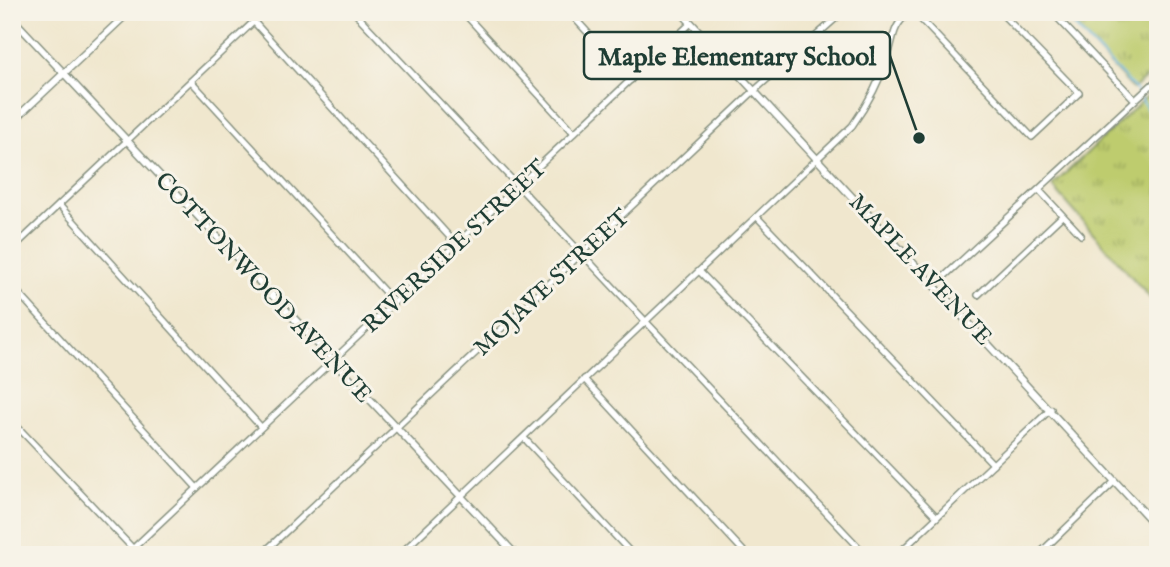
<svg xmlns="http://www.w3.org/2000/svg" width="1170" height="567" font-family="'IM FELL English',serif">
	<style>
		.grass { fill: url(#grass-tufts); stroke: #6e8451; stroke-width: 2 }
		.lines { fill: none; stroke-linecap: round; stroke-linejoin: round }
		.stream { stroke: #70bdea; stroke-width: 2 }
		.minor-casing { stroke: #889281; stroke-width: 8 }
		.tertiary-casing { stroke: #889281; stroke-width: 9 }
		.minor { stroke: #fff; stroke-width: 5 }
		.tertiary { stroke: #fff; stroke-width: 6 }
		.labels { text-anchor: middle; stroke-width: 6; stroke-linejoin: round; paint-order: stroke }
		.street-label { font-size: 24px; fill: #1f3d34; stroke: #f7f3e8 }
		.leader { fill: none; stroke: #1f3d34; stroke-width: 2.5 }
		.callout-dot { fill: #1f3d34; stroke: #f7f3e8; stroke-width: 2.5 }
		.callout { fill: #f7f3e8; stroke: #1f3d34; stroke-width: 2.5 }
		.callout-label { font-size: 26px; text-anchor: middle; font-weight: bold; fill: #1f3d34 }
	</style>
	<defs>
		<pattern id="grass-tufts" width="24" height="20" patternUnits="userSpaceOnUse" patternTransform="scale(1.75)"><rect width="24" height="20" fill="#becc6e"/><path d="M3 7l-1-3M5 7V3M7 7l1-3M15 17l-1-3M17 17v-4M19 17l1-3" fill="none" stroke="#9aa75b"/></pattern>
	</defs>
	<rect width="100%" height="100%" fill="#f7f3e8"/>
	<filter id="ink" filterUnits="userSpaceOnUse"><feTurbulence type="fractalNoise" baseFrequency=".0143" numOctaves="2"/><feDisplacementMap in="SourceGraphic" scale="14" xChannelSelector="R" yChannelSelector="G"/><feConvolveMatrix kernelMatrix="1 2 1 2 8 2 1 2 1" color-interpolation-filters="sRGB"/></filter>
	<filter id="wash" filterUnits="userSpaceOnUse"><feTurbulence type="fractalNoise" baseFrequency=".00686" numOctaves="4" result="noise"/><feDisplacementMap in="SourceGraphic" scale="28" xChannelSelector="R" yChannelSelector="G"/><feGaussianBlur stdDeviation="1.57" result="paint"/><feColorMatrix in="noise" values="0 0 0 0 0 0 0 0 0 0 0 0 0 0 0 0 0 1.4 0 .05"/><feComposite in="paint" operator="in"/></filter>
	<g filter="url(#wash)">
		<rect width="100%" height="100%" fill="#f0e7ce"/>
		<g class="grass">
			<polygon points="1062,12 1158,12 1158,67 1133,89"/>
			<polygon points="1158,86 1158,307 1052,186"/>
		</g>
		<g class="lines">
			<polyline class="stream" points="1061,12 1136,90 1158,128"/>
		</g>
	</g>
	<g filter="url(#ink)">
		<g class="lines">
			<g class="minor-casing">
				<g id="minor">
					<polyline points="354,12 866,555"/>
					<polyline points="463,12 574,133"/>
					<polyline points="569,12 631,80"/>
					<polyline points="914,12 1032,137 1079,93 1000,12"/>
					<polyline points="1052,12 1135,100"/>
					<polyline points="254,22 456,244"/>
					<polyline points="191,81 394,302"/>
					<polyline points="1039,190 1081,235"/>
					<polyline points="59,205 261,427"/>
					<polyline points="757,217 993,464"/>
					<polyline points="12,249 264,12"/>
					<polyline points="699,271 937,517"/>
					<polyline points="935,285 1158,79"/>
					<polyline points="12,286 197,488"/>
					<polyline points="978,295 1062,216"/>
					<polyline points="584,379 747,555"/>
					<polyline points="12,421 139,555"/>
					<polyline points="524,438 633,555"/>
					<polyline points="12,546 20,555"/>
					<polyline points="126,555 691,23"/>
					<polyline points="261,555 755,90 843,12"/>
					<path d="M399,555L852,126C867,105 880,81 888,56C895,35 891,29 909,12"/>
					<polyline points="897,555 1051,409"/>
					<polyline points="1038,555 1114,482"/>
				</g>
			</g>
			<g class="tertiary-casing">
				<g id="tertiary">
					<polyline points="681,12 1158,528"/>
					<polyline points="12,18 516,555"/>
					<polyline points="12,122 129,12"/>
				</g>
			</g>
			<use href="#minor" class="minor"/>
			<use href="#tertiary" class="tertiary"/>
		</g>
	</g>
	<g class="labels">
		<g class="street-label">
			<text transform="translate(454 246) rotate(-43)" y="8">RIVERSIDE STREET</text>
			<text transform="translate(921 269) rotate(47)" y="8">MAPLE AVENUE</text>
			<text transform="translate(551 282) rotate(-43)" y="8">MOJAVE STREET</text>
			<text transform="translate(264 287) rotate(47)" y="8">COTTONWOOD AVENUE</text>
		</g>
	</g>
	<path class="leader" d="M919 138L890 56"/>
	<circle class="callout-dot" cx="919" cy="138" r="7"/>
	<rect class="callout" x="584" y="32" width="306" height="47" rx="7"/>
	<g class="callout-label">
		<text x="737" y="65">Maple Elementary School</text>
	</g>
	<rect width="1170" height="567" fill="none" stroke="#f7f3e8" stroke-width="42"/>
</svg>
